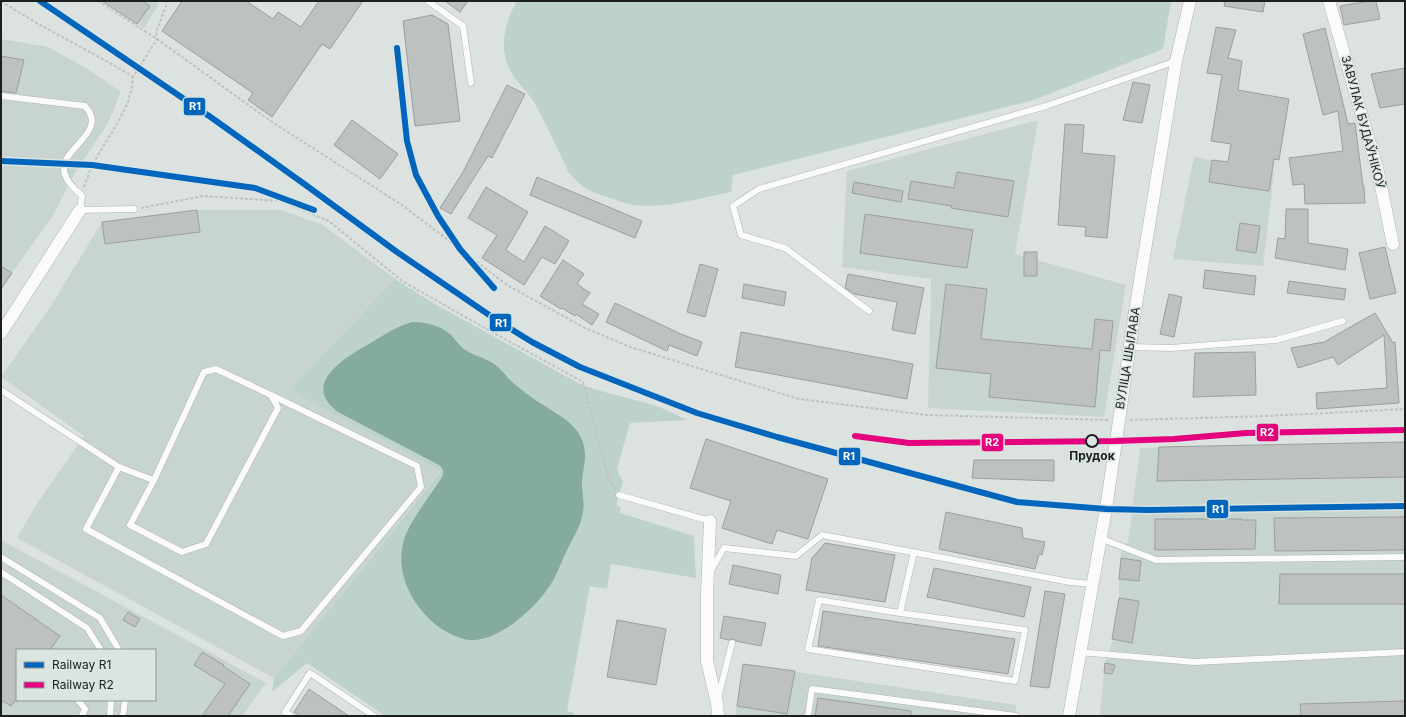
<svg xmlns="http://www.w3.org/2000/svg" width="1406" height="717" font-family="Inter,sans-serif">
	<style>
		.built { fill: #c8d4d1; fill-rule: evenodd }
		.green { fill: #bed2cc }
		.water { fill: #85aaa0 }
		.building { fill: #bdc2c0; stroke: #9b9f9e }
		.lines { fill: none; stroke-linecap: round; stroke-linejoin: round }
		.service-casing { stroke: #afb4b3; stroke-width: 7 }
		.minor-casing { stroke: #afb4b3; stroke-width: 13 }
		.path { stroke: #c0c2c2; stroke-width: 2; stroke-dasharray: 3 2; stroke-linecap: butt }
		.service { stroke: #fafbfa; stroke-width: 6 }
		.minor { stroke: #fafbfa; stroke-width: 12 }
		.rail-1-casing { stroke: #dae4e1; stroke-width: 9 }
		.rail-2-casing { stroke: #dae4e1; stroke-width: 9 }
		.rail-1 { stroke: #0065bd; stroke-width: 6 }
		.rail-2 { stroke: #e5007d; stroke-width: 6 }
		.stop-dot { fill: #dae4e1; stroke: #1c1f1e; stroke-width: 2 }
		.labels { text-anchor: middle; stroke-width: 3; stroke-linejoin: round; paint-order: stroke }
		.street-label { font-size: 12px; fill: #1c1f1e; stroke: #dae4e1 }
		.stop-label { font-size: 12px; font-weight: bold; fill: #1c1f1e; stroke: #dae4e1 }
		.line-badge { stroke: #dae4e1; stroke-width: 1.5 }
		.badge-label { font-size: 11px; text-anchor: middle; font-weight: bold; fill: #fff }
	</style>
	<rect width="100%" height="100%" fill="#dce2e0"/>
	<g class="built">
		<polygon points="103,1 156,1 159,4 144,28"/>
		<polygon points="1,39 48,47 86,68 121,92 108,123 73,176 52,217 1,288"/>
		<polygon points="1038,120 1015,254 1126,285 1104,417 928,408 931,279 842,267 847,171"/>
		<polygon points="1194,157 1274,173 1263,266 1173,259"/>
		<polygon points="197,210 281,210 323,225 395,279 289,390 441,470 274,678 17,538 36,505 84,436 1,377 51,306 102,222 105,244 200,232"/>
		<polygon points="1405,442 1405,716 1100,716 1105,663 1113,639 1119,598 1119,579 1122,544 1128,543 1140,448"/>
		<path d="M1,540L266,683L242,716H1ZM17,650H155V700H17Z"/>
		<polygon points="743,664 1016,705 1016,716 735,716"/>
	</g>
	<g class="green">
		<path d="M517,1H1171L1163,49L1034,100L733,175L731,192C700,198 666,209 634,205C626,204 618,200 610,198C592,193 582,188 569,173C558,150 547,125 534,102C527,91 516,82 510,70C498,47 505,22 517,1Z"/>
		<path d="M395,279L435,304L580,384C603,393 627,397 650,404C663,408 675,414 687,420L630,423L617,469L623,482L616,505L621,507L620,513L694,536L696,578L611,564L607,589L590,586L567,711L574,713L573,716H385L307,663L272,692L274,678L441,471L289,390Z"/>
	</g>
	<path class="water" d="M412,322C426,322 439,325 450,334C455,339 459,345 464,349C473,356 485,357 494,364C500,368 504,373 508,378C517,387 527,394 537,401C559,416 586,426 585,457C585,467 581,477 582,487C583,498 585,507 582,517C579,529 573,538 568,548C563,558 559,569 554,579C540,604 505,637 476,640C466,641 456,637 447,632C417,615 393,576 404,540C409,522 431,495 442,477C444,472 444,469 439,465L338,412C298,382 350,355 374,341C387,333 398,326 412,322Z"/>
	<g class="building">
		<polygon points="102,1 143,1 150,6 137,24"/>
		<polygon points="182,1 246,1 273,19 278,12 301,27 319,1 363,1 330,49 322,44 272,117 248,100 253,93 162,31"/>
		<polygon points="445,1 468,1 460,12"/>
		<polygon points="1225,1 1265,1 1263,12 1224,6"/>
		<polygon points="1369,1 1376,1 1380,19 1344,25 1340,6"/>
		<polygon points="432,15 448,24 460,121 415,126 403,21"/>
		<polygon points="1216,27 1236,30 1228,58 1242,61 1238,90 1289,99 1279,160 1274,159 1269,191 1209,182 1212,160 1228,162 1231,144 1211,141 1222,75 1207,73"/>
		<polygon points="1325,28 1348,124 1355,123 1363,186 1364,186 1365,203 1305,204 1304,184 1293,185 1289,158 1343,151 1338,111 1323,115 1303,34"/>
		<polygon points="1,56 24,60 16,93 1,91"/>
		<polygon points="1405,68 1405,104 1380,108 1371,74"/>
		<polygon points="1133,82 1150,85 1142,123 1123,120"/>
		<polygon points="507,85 525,94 492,158 488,156 451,214 440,208 463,172"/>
		<polygon points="352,120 398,154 380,179 334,145"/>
		<polygon points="1065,124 1084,125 1082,153 1115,156 1107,238 1085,236 1086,227 1058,225"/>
		<polygon points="957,172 1014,181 1008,217 951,208 952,206 908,199 911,181 954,188"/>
		<polygon points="537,177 642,221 635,238 530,195"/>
		<polygon points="854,182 903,191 901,202 852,193"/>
		<polygon points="486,187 528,212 506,250 524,262 545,226 569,241 555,264 542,257 524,285 482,258 497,235 468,218"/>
		<polygon points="1286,209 1308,209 1308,243 1348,249 1345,270 1275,258 1278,238 1285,239"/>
		<polygon points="197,210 200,232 105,244 102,222"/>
		<polygon points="865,214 973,230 967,268 860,253"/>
		<polygon points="1240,223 1260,226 1256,253 1236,250"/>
		<polygon points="1385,247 1396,293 1370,299 1359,253"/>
		<rect x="1024" y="252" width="13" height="24"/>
		<polygon points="563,260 584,274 577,284 590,293 582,304 599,314 592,325 576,314 575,316 562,308 561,309 540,296"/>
		<polygon points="700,264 718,269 705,317 687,312"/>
		<polygon points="1,266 12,273 1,289"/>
		<polygon points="1205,270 1256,276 1254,295 1203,288"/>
		<polygon points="848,274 924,288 915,334 892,330 897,302 854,294 845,288"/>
		<polygon points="1289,281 1346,289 1344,300 1287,293"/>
		<polygon points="744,284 786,292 784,306 742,298"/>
		<polygon points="946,284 987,289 981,339 1092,349 1095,319 1113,321 1110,351 1100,350 1095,407 989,397 991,374 936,368"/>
		<polygon points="1169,294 1182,297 1174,337 1160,334"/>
		<polygon points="615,303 681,334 702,342 697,356 669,345 667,351 606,322"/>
		<polygon points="1375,313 1393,343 1395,342 1399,403 1317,409 1316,393 1387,388 1384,335 1338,365 1333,357 1298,368 1291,348 1324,342"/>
		<polygon points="741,332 913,364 907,399 735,367"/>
		<polygon points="1255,352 1256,395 1193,397 1195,353"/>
		<polygon points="706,439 828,479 808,539 777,530 772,544 722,528 731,501 690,488"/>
		<polygon points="1405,442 1405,477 1157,481 1159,447"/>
		<polygon points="974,460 1054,460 1054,481 972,478"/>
		<polygon points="946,512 1022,528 1023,538 1045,542 1042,555 1039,554 1035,569 939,549"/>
		<polygon points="1405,517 1405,550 1275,551 1274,518"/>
		<polygon points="1155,519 1242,519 1242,520 1256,520 1255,549 1155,550"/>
		<polygon points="825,543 895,555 885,602 806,590 812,558"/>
		<polygon points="1121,558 1141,561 1139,581 1119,579"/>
		<polygon points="733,565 781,575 778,594 729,584"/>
		<polygon points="934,568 1031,587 1024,617 927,597"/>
		<polygon points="1280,574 1405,574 1405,604 1279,604"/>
		<polygon points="1045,591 1065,594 1049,688 1030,686"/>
		<polygon points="1,595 60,636 50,650 17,650 17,698 11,706 1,700"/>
		<polygon points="1119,598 1139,601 1132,643 1112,639"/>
		<polygon points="823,611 1015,639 1008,674 818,646"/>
		<polygon points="128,612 140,619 135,627 123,620"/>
		<polygon points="724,616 766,623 761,646 736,641 733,639 729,640 720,638"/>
		<polygon points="617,620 666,629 656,685 607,677"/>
		<polygon points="202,652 224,665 223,666 250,684 228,716 202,716 225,684 194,665"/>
		<polygon points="1105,663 1115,665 1112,674 1104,673"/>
		<polygon points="743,664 795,671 787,714 737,706"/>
		<polygon points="309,689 349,716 300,716 294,712"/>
		<polygon points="818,698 911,711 911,716 815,716"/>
		<polygon points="1405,701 1405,716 1301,716 1300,704"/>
	</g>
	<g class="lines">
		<g class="service-casing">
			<g id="service">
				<polyline points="428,1 463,26 471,83"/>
				<path d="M1,96L85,106C109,132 62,147 64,170C65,181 75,189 82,196L80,210L134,209"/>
				<polyline points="869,311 785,248 741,235 733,206 759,189 1046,106 1176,61"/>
				<polyline points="1130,347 1171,348 1276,340 1343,321"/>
				<polygon points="216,369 271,395 278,408 206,544 182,552 130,525 154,480 204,372"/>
				<polyline points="1,390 119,467 153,480"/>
				<polyline points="119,467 86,529 283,636 301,631 421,487 417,466 271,395"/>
				<polyline points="619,495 710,521"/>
				<polyline points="1100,538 1156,560 1405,557"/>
				<polyline points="1,557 100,618 119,650"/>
				<polyline points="1,572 87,628 101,650"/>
				<polyline points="710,572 724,548 796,556 822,535 1070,582 1092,584"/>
				<polyline points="900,613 819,600 808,649 1015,681 1025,630 900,613 914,552"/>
				<polyline points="1079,652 1194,662 1405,652"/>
				<polyline points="718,698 732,643"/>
				<polyline points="78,700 85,709 82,716"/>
				<polyline points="110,716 111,700"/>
				<polyline points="123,716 125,700"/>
				<polyline points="291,716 285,712 310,673 374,716"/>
				<polyline points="808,716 812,689 1016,716"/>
			</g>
		</g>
		<g class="minor-casing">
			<g id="minor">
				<polyline points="1329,1 1378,172 1393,244"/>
				<polyline points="1,333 80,210"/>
				<polyline points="710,521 707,595 707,661 717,703 718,716"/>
				<polyline points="1069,716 1106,509 1135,311 1176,61 1190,1"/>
			</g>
		</g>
		<g class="path">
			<path d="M1,1C43,29 90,50 133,77"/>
			<polyline points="98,1 157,39 272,122 402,205 507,285 585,328 630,347 799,399 927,415 1108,420"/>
			<polyline points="84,187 92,165 117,124 128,102 132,87 133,77 157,39 156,32 168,1"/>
			<polyline points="141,208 203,196 280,201 329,221 402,281 483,327 583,382 608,477 615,489"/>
			<polyline points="1130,420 1267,416 1405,409"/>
		</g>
		<use href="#service" class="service"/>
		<use href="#minor" class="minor"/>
		<g class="rail-1-casing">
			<g id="rail-1">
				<polyline points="40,1 212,118 307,186 397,252 498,321 532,342 580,367 697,413 777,437 1017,502 1106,509 1149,510 1405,506"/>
				<polyline points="397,48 407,141 416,175 438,216 460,249 494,288"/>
				<polyline points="1,161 92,165 255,188 314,210"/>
			</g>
		</g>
		<g class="rail-2-casing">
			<polyline id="rail-2" points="855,436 909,443 1115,441 1174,439 1246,433 1405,430"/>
		</g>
		<use href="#rail-1" class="rail-1"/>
		<use href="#rail-2" class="rail-2"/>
	</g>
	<circle class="stop-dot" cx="1092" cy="441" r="6"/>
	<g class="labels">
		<g class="street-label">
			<text transform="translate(1363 122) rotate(75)" y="4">ЗАВУЛАК БУДАЎНІКОЎ</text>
			<text transform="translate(1128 358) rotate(-81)" y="4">ВУЛІЦА ШЫЛАВА</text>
		</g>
		<g class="stop-label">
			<text x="1092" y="460">Прудок</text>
		</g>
	</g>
	<g class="line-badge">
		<rect x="183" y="97" width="23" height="19" rx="4" fill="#0065bd"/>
		<rect x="489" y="313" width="23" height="19" rx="4" fill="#0065bd"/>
		<rect x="1256" y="423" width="23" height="19" rx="4" fill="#e5007d"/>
		<rect x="981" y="433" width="23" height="19" rx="4" fill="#e5007d"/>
		<rect x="838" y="447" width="23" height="19" rx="4" fill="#0065bd"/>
		<rect x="1206" y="499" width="23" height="20" rx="4" fill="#0065bd"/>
	</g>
	<g class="badge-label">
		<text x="195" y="110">R1</text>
		<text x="501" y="327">R1</text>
		<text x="1267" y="436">R2</text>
		<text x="992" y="446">R2</text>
		<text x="849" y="460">R1</text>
		<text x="1218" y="513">R1</text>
	</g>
	<rect width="1406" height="717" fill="none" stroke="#1c1f1e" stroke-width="4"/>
	<rect x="16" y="649" width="140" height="52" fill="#dae4e1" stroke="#8e9593"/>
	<rect x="24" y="662" width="20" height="6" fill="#0065bd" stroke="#8e9593"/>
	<text x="52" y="669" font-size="12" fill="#1c1f1e">Railway R1</text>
	<rect x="24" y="682" width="20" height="6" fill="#e5007d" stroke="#8e9593"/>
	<text x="52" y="689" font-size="12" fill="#1c1f1e">Railway R2</text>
</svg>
